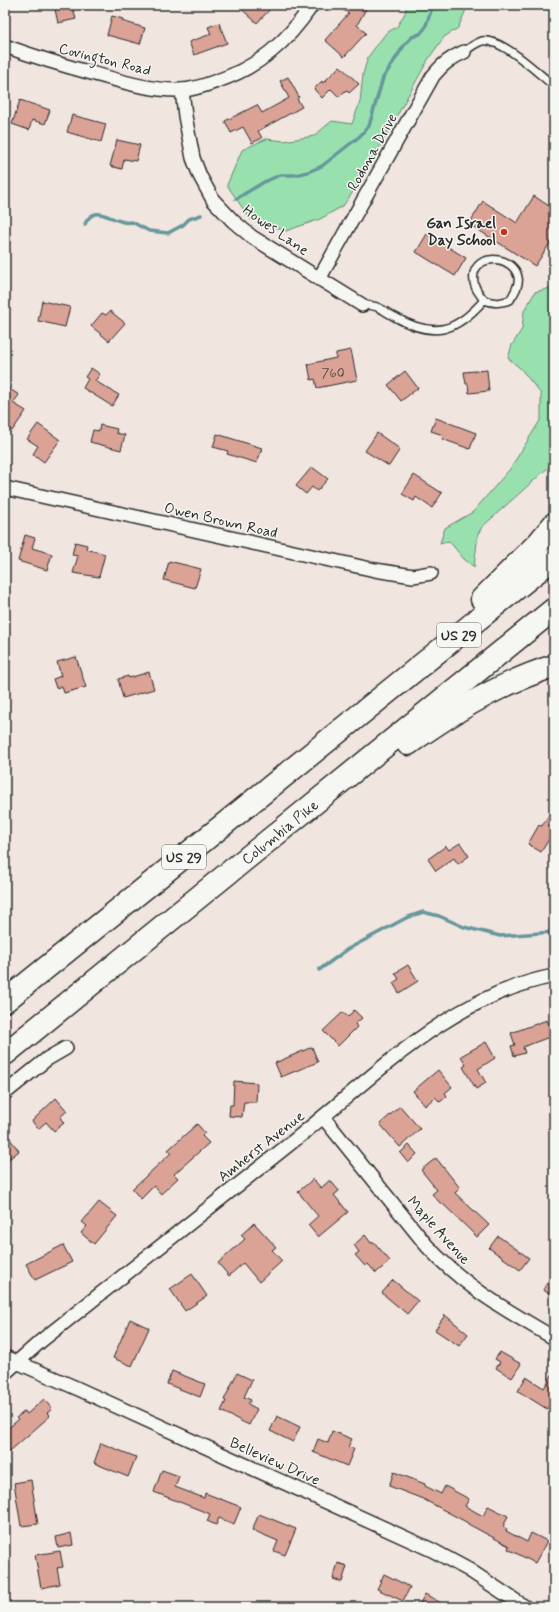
<svg xmlns="http://www.w3.org/2000/svg" width="559" height="1612" font-family="Mynerve,sans-serif">
	<style>
		.green { fill: #98e1af; stroke: #62866d }
		.lines { fill: none; stroke-linecap: round; stroke-linejoin: round }
		.stream { stroke: #66979c; stroke-width: 3.5 }
		.building { fill: #dba296; stroke: #2b2b2b }
		.lane-casing { stroke: #2b2b2b; stroke-width: 10 }
		.street-casing { stroke: #2b2b2b; stroke-width: 16 }
		.highway-casing { stroke: #2b2b2b; stroke-width: 25 }
		.lane { stroke: #f6f6f2; stroke-width: 7 }
		.street { stroke: #f6f6f2; stroke-width: 13 }
		.highway { stroke: #f6f6f2; stroke-width: 22 }
		.poi-dot { fill: #c8321e; stroke: #f6f6f2; stroke-width: 1.5 }
		.labels { text-anchor: middle; stroke-width: 3; stroke-linejoin: round; paint-order: stroke }
		.number-label { font-size: 13px; fill: #574946 }
		.shield { fill: #f6f6f2; stroke: #686867; stroke-width: 1 }
		.shield-label { font-size: 14px; font-weight: bold; fill: #2b2b2b }
		.street-label { font-size: 15px; fill: #2b2b2b; stroke: #f6f6f2 }
		.poi-label { font-size: 15px; font-weight: bold; fill: #2b2b2b; stroke: #f6f6f2; text-anchor: end }
	</style>
	<rect width="100%" height="100%" fill="#f1e5e0"/>
	<filter id="ink" filterUnits="userSpaceOnUse"><feTurbulence type="fractalNoise" baseFrequency=".025" numOctaves="2"/><feDisplacementMap in="SourceGraphic" scale="8" xChannelSelector="R" yChannelSelector="G"/><feConvolveMatrix kernelMatrix="1 2 1 2 8 2 1 2 1" color-interpolation-filters="sRGB"/></filter>
	<g filter="url(#ink)">
		<g class="green">
			<polygon points="407,5 468,5 458,28 444,37 429,58 360,182 343,206 320,219 286,231 250,219 227,185 242,150 266,139 284,141 314,136 332,121 352,124 360,102 363,74 368,57 386,33 397,27 405,13"/>
			<polygon points="554,287 554,460 552,464 482,527 478,534 474,567 464,559 449,541 440,543 445,528 473,512 510,469 541,419 541,394 521,369 508,358 512,345 522,329 524,311 535,292"/>
		</g>
		<g class="lines">
			<g class="stream">
				<polyline points="236,199 264,182 280,175 295,175 308,172 322,166 360,136 369,126 383,78 405,44 412,37 420,34 425,28 433,5"/>
				<path d="M85,224C96,200 114,226 132,222L149,231L168,233L183,225L189,219L201,215"/>
				<polyline points="319,970 348,949 406,918 423,912 439,916 464,927 500,936 554,932"/>
			</g>
		</g>
		<g class="building">
			<polygon points="54,5 72,5 76,19 58,23"/>
			<polygon points="237,5 274,5 257,23"/>
			<polygon points="333,5 368,5 357,25 366,33 344,57 325,40 349,13"/>
			<polygon points="112,16 123,19 122,21 145,28 140,44 107,35"/>
			<polygon points="219,23 227,43 194,55 189,42 211,34 208,27"/>
			<polygon points="340,66 359,84 349,93 346,90 339,97 331,89 322,98 314,89 322,81 323,83"/>
			<polygon points="288,77 299,97 297,99 302,107 258,131 262,138 252,143 243,127 231,133 225,121 257,105 262,113 289,98 280,81"/>
			<polygon points="20,100 50,110 45,124 32,120 29,130 12,124"/>
			<polygon points="72,115 106,124 101,142 67,132"/>
			<polygon points="117,140 140,145 136,161 124,159 122,169 110,166"/>
			<polygon points="534,196 552,208 549,212 554,215 554,237 535,266 469,224 483,201 517,223"/>
			<polygon points="427,234 466,258 455,276 416,252"/>
			<polygon points="42,301 70,307 65,327 38,321"/>
			<polygon points="110,311 125,323 109,341 91,326 102,313 106,315"/>
			<polygon points="351,350 357,380 317,388 315,379 311,380 308,364 336,358 336,353"/>
			<polygon points="91,368 100,374 95,381 119,395 112,406 83,388 88,379 85,377"/>
			<polygon points="487,370 489,391 469,393 468,384 466,384 464,372"/>
			<polygon points="405,371 418,388 401,401 388,385"/>
			<polygon points="5,386 19,395 13,403 26,411 12,431 5,427"/>
			<polygon points="436,418 476,433 470,449 442,439 443,435 431,431"/>
			<polygon points="38,424 60,440 44,462 33,454 38,446 27,439"/>
			<polygon points="100,425 117,429 116,433 125,435 121,450 90,442 93,430 99,431"/>
			<polygon points="377,433 400,449 389,466 365,451"/>
			<polygon points="217,434 262,448 257,463 227,454 228,451 213,447"/>
			<polygon points="312,467 328,479 317,491 312,487 306,494 296,486"/>
			<polygon points="414,475 442,493 432,508 416,497 414,501 402,494"/>
			<polygon points="25,535 35,538 32,548 52,554 47,570 18,561"/>
			<polygon points="75,542 87,545 86,549 105,554 99,577 73,573 78,556 72,555"/>
			<polygon points="169,561 201,569 195,588 164,580"/>
			<polygon points="76,657 86,687 64,693 62,686 56,688 53,679 61,676 57,662"/>
			<polygon points="149,672 154,689 123,698 118,679 128,676 129,678"/>
			<polygon points="554,807 554,838 551,836 541,852 528,844 539,825 542,826"/>
			<polygon points="460,843 469,856 458,864 454,858 436,871 428,859 446,846 449,850"/>
			<polygon points="408,965 418,981 399,993 393,983 399,979 395,973"/>
			<polygon points="354,1010 362,1018 355,1024 357,1027 338,1046 323,1031 343,1012 348,1017"/>
			<polygon points="547,1020 552,1036 523,1047 525,1053 514,1056 511,1046 515,1045 511,1033"/>
			<polygon points="486,1042 495,1058 478,1069 486,1083 476,1089 463,1067 466,1065 461,1056"/>
			<polygon points="312,1047 318,1062 281,1077 275,1063"/>
			<polygon points="438,1070 452,1087 445,1093 447,1096 440,1102 435,1097 425,1106 413,1091"/>
			<polygon points="234,1081 257,1083 256,1102 244,1102 242,1117 229,1116 230,1105 233,1105"/>
			<polygon points="56,1098 67,1111 60,1117 64,1123 54,1131 46,1122 38,1129 32,1121"/>
			<polygon points="400,1106 420,1129 400,1147 380,1124"/>
			<polygon points="197,1124 205,1133 202,1136 209,1143 174,1174 178,1178 161,1194 154,1186 141,1199 132,1189 171,1153 168,1150"/>
			<polygon points="10,1139 19,1151 5,1162 5,1143"/>
			<polygon points="409,1145 417,1154 408,1163 400,1153"/>
			<polygon points="436,1158 460,1188 455,1193 489,1225 477,1237 442,1203 441,1204 432,1194 437,1190 421,1170"/>
			<polygon points="313,1179 321,1188 330,1180 339,1191 334,1195 348,1212 318,1237 308,1225 318,1216 298,1192"/>
			<polygon points="99,1202 117,1216 94,1244 81,1233 87,1226 82,1222"/>
			<polygon points="254,1223 276,1247 272,1250 282,1261 259,1282 243,1263 229,1276 218,1263 245,1239 241,1235"/>
			<polygon points="365,1235 371,1243 374,1242 390,1261 376,1273 368,1264 365,1266 355,1255 359,1252 354,1245"/>
			<polygon points="498,1236 529,1258 520,1270 489,1248"/>
			<polygon points="63,1245 72,1262 35,1280 26,1264"/>
			<polygon points="554,1271 554,1296 543,1290"/>
			<polygon points="192,1274 207,1296 185,1311 170,1289"/>
			<polygon points="393,1280 418,1301 407,1314 382,1293"/>
			<polygon points="445,1315 468,1334 459,1346 435,1330"/>
			<polygon points="130,1319 149,1328 132,1366 113,1358"/>
			<polygon points="500,1352 521,1364 512,1378 496,1368 500,1362 495,1359"/>
			<polygon points="172,1371 205,1384 200,1397 167,1384"/>
			<polygon points="554,1372 554,1397 547,1409 518,1391 526,1377 544,1388"/>
			<polygon points="237,1373 252,1380 244,1397 251,1400 248,1404 257,1409 249,1425 221,1411 226,1401 224,1400"/>
			<polygon points="44,1399 52,1409 47,1413 50,1416 10,1451 5,1446 5,1431 18,1420 16,1418 25,1411 27,1414"/>
			<polygon points="277,1416 300,1427 293,1442 270,1431"/>
			<polygon points="332,1431 352,1439 348,1447 354,1449 347,1466 313,1452 318,1439 328,1443"/>
			<polygon points="101,1443 136,1457 128,1477 94,1463"/>
			<polygon points="162,1470 179,1476 175,1487 204,1498 205,1493 241,1507 234,1524 219,1518 216,1525 207,1521 210,1514 154,1492"/>
			<polygon points="394,1472 425,1484 425,1486 441,1494 445,1486 469,1499 465,1506 483,1516 488,1506 508,1516 503,1527 507,1529 506,1531 527,1542 531,1533 547,1541 535,1563 508,1549 509,1546 468,1524 468,1523 423,1499 389,1486"/>
			<polygon points="31,1480 38,1524 21,1526 14,1483"/>
			<polygon points="259,1514 296,1529 285,1555 274,1551 278,1541 252,1530"/>
			<polygon points="71,1533 73,1545 58,1548 56,1537"/>
			<polygon points="60,1551 63,1567 57,1568 60,1584 41,1588 35,1555"/>
			<polygon points="338,1563 347,1566 342,1582 333,1579"/>
			<polygon points="384,1574 410,1587 403,1601 377,1589"/>
			<polygon points="425,1594 448,1607 418,1607"/>
		</g>
		<g class="lines">
			<g class="lane-casing">
				<g id="lane">
					<path d="M464,52C469,48 476,43 482,41C501,37 539,74 554,86"/>
					<path d="M362,305C377,304 382,310 395,317C434,339 456,332 484,300C495,304 500,303 510,300C514,293 520,285 518,277C514,257 480,252 474,273C472,285 477,291 484,300"/>
				</g>
			</g>
			<g class="street-casing">
				<g id="street">
					<path d="M5,46C35,57 65,66 95,74C123,82 152,91 181,90C193,90 206,85 217,81C259,67 287,42 312,5"/>
					<polyline points="182,90 185,116 193,158 200,176 213,200 233,221 252,237 362,305"/>
					<path d="M319,279L433,76C442,65 450,58 464,52"/>
					<polyline points="5,488 375,570 413,576 431,573"/>
					<polyline points="5,1093 47,1059 66,1048"/>
					<path d="M323,1117L427,1246C466,1288 506,1310 554,1338"/>
					<polyline points="5,1357 74,1387 432,1550 469,1570 525,1607"/>
					<path d="M5,1373L41,1341C126,1274 211,1206 296,1139C375,1076 450,996 554,976"/>
				</g>
			</g>
			<g class="highway-casing">
				<g id="highway">
					<polyline points="482,599 539,542 554,524"/>
					<path d="M408,744C451,713 503,682 554,666"/>
					<polyline points="5,1001 554,558"/>
					<polyline points="5,1054 554,609"/>
				</g>
			</g>
			<use href="#lane" class="lane"/>
			<use href="#street" class="street"/>
			<use href="#highway" class="highway"/>
		</g>
	</g>
	<circle class="poi-dot" cx="504" cy="232" r="4"/>
	<g class="labels">
		<g class="number-label">
			<text x="333" y="377">760</text>
		</g>
		<g class="shield">
			<rect x="437" y="623" width="44" height="24" rx="3"/>
			<rect x="162" y="845" width="44" height="24" rx="3"/>
		</g>
		<g class="shield-label">
			<text x="459" y="640">US 29</text>
			<text x="184" y="862">US 29</text>
		</g>
		<g class="street-label">
			<text transform="translate(105 59) rotate(14)" y="5">Covington Road</text>
			<text transform="translate(372 152) rotate(-61)" y="5">Rodona Drive</text>
			<text transform="translate(276 230) rotate(35)" y="5">Howes Lane</text>
			<text transform="translate(221 520) rotate(13)" y="5">Owen Brown Road</text>
			<text transform="translate(280 832) rotate(-39)" y="5">Columbia Pike</text>
			<text transform="translate(261 1146) rotate(-38)" y="5">Amherst Avenue</text>
			<text transform="translate(439 1230) rotate(48)" y="5">Maple Avenue</text>
			<text transform="translate(275 1461) rotate(24)" y="5">Belleview Drive</text>
		</g>
		<g class="poi-label">
			<text x="496" y="228">Gan Israel<tspan x="496" dy="17">Day School</tspan></text>
		</g>
	</g>
	<rect width="559" height="1612" fill="none" stroke="#f6f6f2" stroke-width="20"/>
	<rect x="10" y="10" width="539" height="1592" fill="none" stroke="#2b2b2b" stroke-width="1.5" filter="url(#ink)"/>
</svg>
